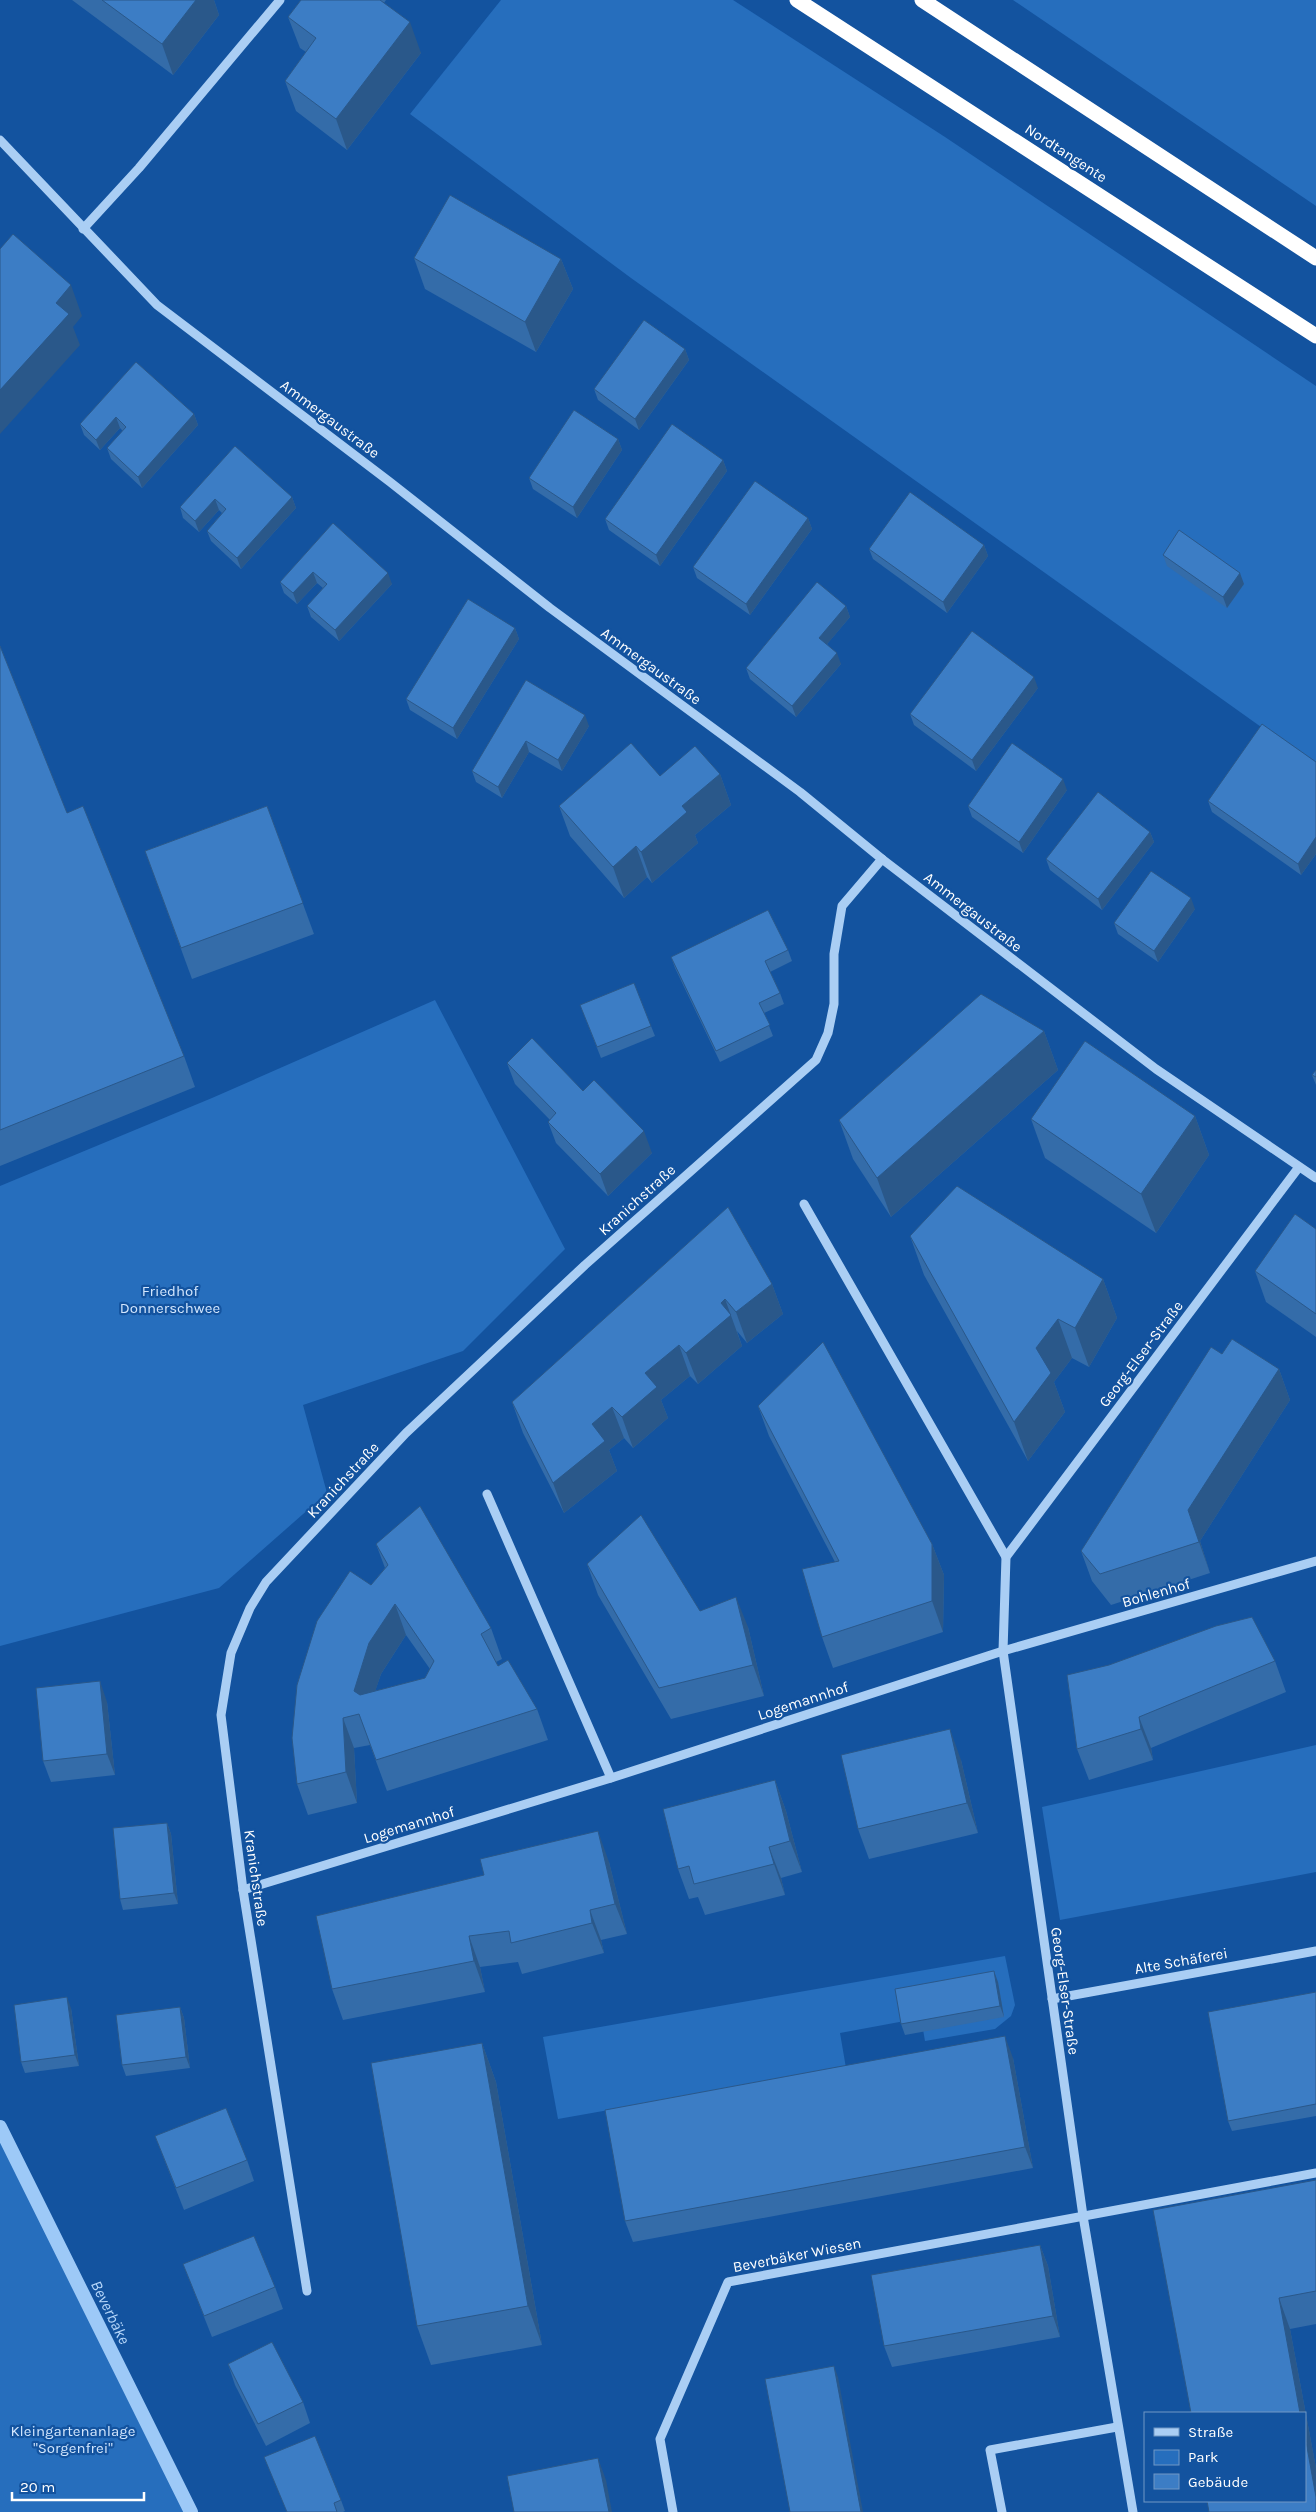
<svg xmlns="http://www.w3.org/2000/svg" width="1316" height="2512" font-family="Karla,sans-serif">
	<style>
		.green { fill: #266ebd }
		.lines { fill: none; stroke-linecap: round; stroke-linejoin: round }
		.stream { stroke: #9dc9f7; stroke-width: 14 }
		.minor { stroke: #aacef4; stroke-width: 9 }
		.highway { stroke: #fff; stroke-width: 15 }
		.wall { fill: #346ca9; fill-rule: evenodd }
		.shaded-wall { fill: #2a588a }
		.building { fill: #3c7dc5; stroke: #2a588a; fill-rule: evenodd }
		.labels { text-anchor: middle; stroke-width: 4.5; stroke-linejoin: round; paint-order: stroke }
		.street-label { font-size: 15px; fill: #fff; stroke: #13539f }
		.park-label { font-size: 15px; fill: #d3e7fe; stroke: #13539f }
		.water-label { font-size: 16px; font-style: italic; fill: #b7d7fa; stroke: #13539f }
	</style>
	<rect width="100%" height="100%" fill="#13539f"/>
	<g class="green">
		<polygon points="501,0 733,0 945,137 1316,386 1316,766 631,278 410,114"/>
		<polygon points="1013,0 1316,0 1316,206"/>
		<polygon points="435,1000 565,1249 463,1351 303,1405 327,1493 219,1588 0,1646 0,1186 212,1098"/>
		<polygon points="1316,1745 1316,1872 1060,1920 1042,1807"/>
		<polygon points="1005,1956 1015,2005 1011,2016 995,2029 925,2041 921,2018 840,2033 846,2068 558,2119 543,2037"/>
		<polygon points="0,2139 188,2503 191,2512 0,2512"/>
	</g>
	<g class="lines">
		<polyline class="stream" points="0,2127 191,2512"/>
		<g class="minor">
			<polyline points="0,140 157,305 390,482 550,608 800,792 882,859 1156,1069 1316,1178"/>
			<polyline points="83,229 139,168 280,0"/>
			<polyline points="804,1204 1006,1557"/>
			<polyline points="487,1494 611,1778"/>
			<polyline points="243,1890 611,1778 1003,1651 1316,1561"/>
			<polyline points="1052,1999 1316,1951"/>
			<polyline points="307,2291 243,1890 221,1715 231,1653 250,1608 266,1582 406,1433 585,1265 816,1060 828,1033 834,1004 834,954 842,906 882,859"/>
			<polyline points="673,2512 660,2439 728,2282 1316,2173"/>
			<polyline points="1002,2512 990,2450 1117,2427"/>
			<polyline points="1133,2512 1083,2216 1003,1651 1006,1557 1299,1167"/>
		</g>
		<g class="highway">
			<polyline points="797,0 1316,336"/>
			<polyline points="922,0 1316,258"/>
		</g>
	</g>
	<g class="wall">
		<polygon points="72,0 214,0 219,15 173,75"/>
		<polygon points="301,0 386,0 384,3 421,53 347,150 296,111 285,81 306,52 300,48 288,17"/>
		<polygon points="414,258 561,259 573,289 536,352 425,289"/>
		<polygon points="685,349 689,360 639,430 598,400 594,389"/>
		<polygon points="136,362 194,414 198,425 142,488 111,459 107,448 123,431 120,428 100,450 84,435 80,424"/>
		<polygon points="618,439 622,450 577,518 533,489 529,478"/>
		<polygon points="235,446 292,497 296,508 241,569 211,541 207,531 222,513 219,510 199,532 183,518 180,507"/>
		<polygon points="723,460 727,471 660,566 609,530 605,519"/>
		<polygon points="808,518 812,529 750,615 697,578 693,567"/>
		<polygon points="333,523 392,584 339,641 311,617 307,606 323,588 317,583 297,604 284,593 280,582"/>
		<polygon points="984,545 988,556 947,613 873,559 869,549"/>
		<polygon points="1163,555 1244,584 1227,608 1167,566"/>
		<polygon points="846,606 850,617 827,644 841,664 796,717 750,679 746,668"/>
		<polygon points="515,628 519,639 457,739 410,710 406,699"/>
		<polygon points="0,646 67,813 184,1056 195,1087 0,1166"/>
		<polygon points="526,680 589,726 562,771 529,752 502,798 476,782 472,771"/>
		<polygon points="1038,688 976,771 914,725 910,714"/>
		<polygon points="1316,762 1316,854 1301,875 1212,812 1208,801"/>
		<polygon points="720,774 731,805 695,835 698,843 652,883 647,877 624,898 570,836 559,806 660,776"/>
		<polygon points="1067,790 1023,853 972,817 968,806"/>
		<polygon points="267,806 314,934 192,979 145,851"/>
		<polygon points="1150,832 1154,842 1102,910 1050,870 1046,859"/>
		<polygon points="1195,909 1158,962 1118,934 1114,923"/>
		<polygon points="788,950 792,961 770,972 780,993 784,1004 764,1013 773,1036 720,1062 675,968 671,957"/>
		<polygon points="584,1015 651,1026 655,1036 601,1058"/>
		<polygon points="1044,1031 1058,1070 891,1217 853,1159 839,1120"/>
		<polygon points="507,1063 583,1091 652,1153 608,1196 556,1143 548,1122 550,1120 515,1084"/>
		<polygon points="1316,1070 1316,1085 1312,1075"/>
		<polygon points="1195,1116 1209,1155 1156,1233 1045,1158 1031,1119"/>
		<polygon points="728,1207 772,1284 783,1314 747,1343 737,1331 742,1346 698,1384 690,1376 661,1400 668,1418 633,1448 624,1438 609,1450 617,1471 564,1513 523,1433 512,1402"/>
		<polygon points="1316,1229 1316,1337 1266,1302 1255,1271"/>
		<polygon points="910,1236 1103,1279 1117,1318 1089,1367 1072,1358 1054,1382 1065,1412 1028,1461 924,1275"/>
		<polygon points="1222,1354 1279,1369 1290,1400 1200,1541 1210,1573 1111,1605 1092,1581 1081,1551"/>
		<polygon points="758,1406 932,1544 944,1575 943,1632 833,1668 822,1637 835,1562 769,1436"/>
		<path d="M376,1544L491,1628L502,1659L496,1662L498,1666L537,1709L548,1740L387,1791L370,1745L354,1748L357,1803L308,1815L297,1784L371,1585L385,1568ZM406,1635L430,1669L425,1678L375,1691L381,1674Z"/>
		<polygon points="587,1564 700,1611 748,1627 764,1696 671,1719 598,1595"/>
		<polygon points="1275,1661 1286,1692 1151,1748 1153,1760 1089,1780 1077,1749 1067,1675"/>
		<polygon points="107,1702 115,1775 51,1782 43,1761"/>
		<polygon points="961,1760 978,1833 869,1859 858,1829"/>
		<polygon points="775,1780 786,1811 802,1872 781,1878 785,1895 705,1915 698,1897 689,1899 678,1869"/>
		<polygon points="167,1823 171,1834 178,1904 123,1910 120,1899"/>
		<polygon points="609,1862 627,1934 601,1940 604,1953 522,1974 518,1962 480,1967 485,1992 343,2020 332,1989"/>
		<polygon points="998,1982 1004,2017 905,2035 901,2024"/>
		<polygon points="1316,1992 1316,2116 1232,2131 1228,2121"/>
		<polygon points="180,2007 184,2018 190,2068 126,2076 122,2065"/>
		<polygon points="71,2008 79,2066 25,2073 21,2062"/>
		<polygon points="482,2043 496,2082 542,2345 431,2365 417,2326"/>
		<polygon points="1013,2058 1033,2168 633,2242 625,2221"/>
		<polygon points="155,2136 247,2160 254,2181 184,2210"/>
		<polygon points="1316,2180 1316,2324 1290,2329 1316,2468 1316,2512 1191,2413"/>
		<polygon points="1040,2245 1048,2266 1060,2337 892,2367 884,2346"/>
		<polygon points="183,2264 275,2287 283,2309 212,2337"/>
		<polygon points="228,2364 303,2402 310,2423 266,2446 235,2385"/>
		<polygon points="264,2457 341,2500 345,2511 343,2512 287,2512"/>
	</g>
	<g class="shaded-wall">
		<polygon points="196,0 214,0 219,15 173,75 162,44"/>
		<polygon points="410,22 421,53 347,150 336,119"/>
		<polygon points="561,259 573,289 536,352 525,322"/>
		<polygon points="71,285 82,316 73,327 80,345 0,434 0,390 56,303"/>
		<polygon points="685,349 689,360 639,430 635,419"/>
		<polygon points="194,414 198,425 142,488 138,477"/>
		<polygon points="116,417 120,428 100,450 96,440"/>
		<polygon points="618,439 622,450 577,518 573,507"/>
		<polygon points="723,460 727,471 660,566 656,555"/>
		<polygon points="292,497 296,508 241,569 237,558"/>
		<polygon points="215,499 219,510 199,532 195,521"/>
		<polygon points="808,518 812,529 750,615 746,604"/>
		<polygon points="984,545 988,556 947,613 943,602"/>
		<polygon points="313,572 317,583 297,604 293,593"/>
		<polygon points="388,573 392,584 339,641 335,630"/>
		<polygon points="1240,573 1244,584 1227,608 1223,597"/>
		<polygon points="846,606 850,617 823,649 819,638"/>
		<polygon points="515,628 519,639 457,739 453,728"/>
		<polygon points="837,653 841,664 796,717 792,706"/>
		<polygon points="1034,677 1038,688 976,771 972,760"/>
		<polygon points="585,715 589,726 562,771 558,760"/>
		<polygon points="526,741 529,752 502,798 498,787"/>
		<polygon points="720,774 731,805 695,835 698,843 652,883 641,852 682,806"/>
		<polygon points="1063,779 1067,790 1023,853 1019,842"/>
		<polygon points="1150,832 1154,842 1102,910 1098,899"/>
		<polygon points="1316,837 1316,854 1301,875 1298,864"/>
		<polygon points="636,846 647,877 624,898 613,867"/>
		<polygon points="1191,898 1195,909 1158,962 1154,951"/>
		<polygon points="1044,1031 1058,1070 891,1217 877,1178"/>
		<polygon points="1195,1116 1209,1155 1156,1233 1141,1194"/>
		<polygon points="644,1131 652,1153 608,1196 600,1174"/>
		<polygon points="1103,1279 1117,1318 1089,1367 1075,1328"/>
		<polygon points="772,1284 783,1314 747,1343 736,1312"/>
		<polygon points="725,1299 742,1346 698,1384 686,1353 721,1303"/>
		<polygon points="1058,1319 1072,1358 1054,1382 1065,1412 1028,1461 1014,1422 1036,1348"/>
		<polygon points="679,1345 690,1376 661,1400 668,1418 633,1448 622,1417 645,1373"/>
		<polygon points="1279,1369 1290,1400 1200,1541 1210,1573 1199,1542 1188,1510"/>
		<polygon points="612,1407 624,1438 609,1450 617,1471 564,1513 553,1483 592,1424"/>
		<polygon points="932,1544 944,1575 943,1632 932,1601"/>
		<polygon points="736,1597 748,1627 764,1696 753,1665"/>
		<polygon points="395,1604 406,1635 381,1674 365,1722 354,1691 369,1643"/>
		<polygon points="100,1681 107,1702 115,1775 107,1754"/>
		<polygon points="1139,1717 1151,1748 1153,1760 1141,1729"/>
		<polygon points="343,1718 354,1748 357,1803 346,1772"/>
		<polygon points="950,1729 961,1760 978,1833 967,1803"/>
		<polygon points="775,1780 786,1811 802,1872 790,1841"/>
		<polygon points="167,1823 171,1834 178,1904 174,1893"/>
		<polygon points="598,1831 609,1862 627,1934 615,1904"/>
		<polygon points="769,1847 781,1878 785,1895 774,1864"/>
		<polygon points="590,1910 601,1940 604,1953 592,1923"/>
		<polygon points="469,1936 480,1967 485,1992 474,1961"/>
		<polygon points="994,1971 998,1982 1004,2017 1000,2006"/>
		<polygon points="67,1997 71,2008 79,2066 75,2055"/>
		<polygon points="180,2007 184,2018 190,2068 186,2057"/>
		<polygon points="1005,2036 1013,2058 1033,2168 1025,2147"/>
		<polygon points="482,2043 496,2082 542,2345 528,2306"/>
		<polygon points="1040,2245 1048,2266 1060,2337 1053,2316"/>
		<polygon points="1279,2298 1290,2329 1316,2468 1316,2497 1305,2436 1305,2413 1300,2413"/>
		<polygon points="834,2366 838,2377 863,2512 861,2512"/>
		<polygon points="598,2458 606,2480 612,2512 609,2512"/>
	</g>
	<g class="building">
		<polygon points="102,0 196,0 162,44"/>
		<polygon points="301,0 380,0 410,22 336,119 285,81 316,38 288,17"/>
		<polygon points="450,195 561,259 525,322 414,258"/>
		<polygon points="13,234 71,285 56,303 69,314 0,390 0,249"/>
		<polygon points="644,320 685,349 635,419 594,389"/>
		<polygon points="136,362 194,414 138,477 107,448 126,427 116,417 96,440 80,424"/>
		<polygon points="574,410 618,439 573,507 529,478"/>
		<polygon points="672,424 723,460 656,555 605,519"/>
		<polygon points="235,446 292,497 237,558 207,531 226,509 215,499 195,521 180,507"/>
		<polygon points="755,481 808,518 746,604 693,567"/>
		<polygon points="910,492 984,545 943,602 869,549"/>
		<polygon points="333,523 388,573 335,630 307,606 327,584 313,572 293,593 280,582"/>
		<polygon points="1179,530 1240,573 1223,597 1163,555"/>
		<polygon points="817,582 846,606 819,638 837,653 792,706 746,668"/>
		<polygon points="468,599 515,628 453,728 406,699"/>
		<polygon points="972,631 1034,677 972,760 910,714"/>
		<polygon points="0,646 67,813 83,806 184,1056 0,1130"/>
		<polygon points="526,680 585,715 558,760 526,741 498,787 472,771"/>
		<polygon points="1262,724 1316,762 1316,837 1298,864 1208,801"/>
		<polygon points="631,743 660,776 695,746 720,774 682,806 687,812 641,852 636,846 613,867 559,806"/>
		<polygon points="1012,743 1063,779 1019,842 968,806"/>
		<polygon points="1098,792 1150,832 1098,899 1046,859"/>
		<polygon points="267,806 303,903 181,948 145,851"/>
		<polygon points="1151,871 1191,898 1154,951 1114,923"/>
		<polygon points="768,910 788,950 765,961 780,993 759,1003 770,1025 716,1051 671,957"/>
		<polygon points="634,983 651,1026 597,1047 580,1005"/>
		<polygon points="981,994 1044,1031 877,1178 839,1120"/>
		<polygon points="532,1038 583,1091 594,1080 644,1131 600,1174 548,1122 556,1113 507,1063"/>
		<polygon points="1085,1041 1195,1116 1141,1194 1031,1119"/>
		<polygon points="1316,1070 1316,1077 1312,1075"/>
		<polygon points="957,1186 1103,1279 1075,1328 1058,1319 1036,1348 1051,1373 1014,1422 910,1236"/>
		<polygon points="728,1207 772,1284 736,1312 725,1299 721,1303 731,1315 686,1353 679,1345 645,1373 657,1387 622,1417 612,1407 592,1424 605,1441 553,1483 512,1402"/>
		<polygon points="1295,1214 1316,1229 1316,1314 1255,1271"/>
		<polygon points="1232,1339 1279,1369 1188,1510 1199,1542 1100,1574 1081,1551 1211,1347 1222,1354"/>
		<polygon points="823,1342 932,1544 932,1601 822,1637 802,1569 839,1561 758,1406"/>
		<path d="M420,1506L491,1628L481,1634L498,1666L508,1660L537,1709L376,1760L359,1714L343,1718L346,1772L297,1784L292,1738L297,1685L317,1621L350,1571L371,1585L388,1565L376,1544ZM395,1604L434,1661L425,1678L360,1695L354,1691L369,1643Z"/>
		<polygon points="641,1515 700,1611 736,1597 753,1665 659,1688 587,1564"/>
		<polygon points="1252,1617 1275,1661 1139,1717 1141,1729 1077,1749 1067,1675 1109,1665 1216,1626"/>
		<polygon points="100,1681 107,1754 43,1761 36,1688"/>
		<polygon points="950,1729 967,1803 858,1829 841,1755"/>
		<polygon points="775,1780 790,1841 769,1847 774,1864 694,1884 689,1866 678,1869 663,1809"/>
		<polygon points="167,1823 174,1893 120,1899 113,1828"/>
		<polygon points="598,1831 615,1904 590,1910 592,1923 511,1943 509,1931 469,1936 474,1961 332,1989 316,1916 484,1875 480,1859"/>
		<polygon points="994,1971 1000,2006 901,2024 895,1989"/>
		<polygon points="1316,1992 1316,2104 1228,2121 1208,2012"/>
		<polygon points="67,1997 75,2055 21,2062 14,2005"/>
		<polygon points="180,2007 186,2057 122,2065 116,2015"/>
		<polygon points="1005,2036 1025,2147 625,2221 605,2110"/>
		<polygon points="482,2043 528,2306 417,2326 371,2063"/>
		<polygon points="226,2108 247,2160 176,2188 155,2136"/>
		<polygon points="1316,2180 1316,2291 1279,2298 1300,2413 1191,2413 1153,2210"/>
		<polygon points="254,2236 275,2287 204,2316 183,2264"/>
		<polygon points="1040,2245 1053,2316 884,2346 871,2275"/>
		<polygon points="272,2342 303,2402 258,2424 228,2364"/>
		<polygon points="834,2366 861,2512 790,2512 765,2379"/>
		<polygon points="315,2436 341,2500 334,2503 337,2512 287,2512 264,2457"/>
		<polygon points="1305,2436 1316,2497 1316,2512 1209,2512 1207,2501 1305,2501"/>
		<polygon points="598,2458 609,2512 514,2512 507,2476"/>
	</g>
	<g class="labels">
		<g class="street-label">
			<text transform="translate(1066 153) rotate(33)" y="5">Nordtangente</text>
			<text transform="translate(330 419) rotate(37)" y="5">Ammergaustraße</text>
			<text transform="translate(651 666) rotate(36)" y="5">Ammergaustraße</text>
			<text transform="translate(973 912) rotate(38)" y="5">Ammergaustraße</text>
			<text transform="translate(637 1200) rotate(-42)" y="5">Kranichstraße</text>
			<text transform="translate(1141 1354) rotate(-53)" y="5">Georg-Elser-Straße</text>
			<text transform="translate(343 1480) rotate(-47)" y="5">Kranichstraße</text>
			<text transform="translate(1156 1593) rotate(-16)" y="5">Bohlenhof</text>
			<text transform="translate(803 1701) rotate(-18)" y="5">Logemannhof</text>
			<text transform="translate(409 1825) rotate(-17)" y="5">Logemannhof</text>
			<text transform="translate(256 1878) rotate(82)" y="5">Kranichstraße</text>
			<text transform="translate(1181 1961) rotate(-10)" y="5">Alte Schäferei</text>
			<text transform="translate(1065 1991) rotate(82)" y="5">Georg-Elser-Straße</text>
			<text transform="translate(797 2255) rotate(-11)" y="5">Beverbäker Wiesen</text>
		</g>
		<g class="park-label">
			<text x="170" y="1296">Friedhof<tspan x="170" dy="17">Donnerschwee</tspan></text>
			<text x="73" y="2436">Kleingartenanlage<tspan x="73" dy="17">"Sorgenfrei"</tspan></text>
		</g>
		<g class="water-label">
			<text transform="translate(111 2312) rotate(64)" y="6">Beverbäke</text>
		</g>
	</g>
	<rect x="1144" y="2412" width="162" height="90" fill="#13539f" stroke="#7198c5"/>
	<rect x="1154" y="2428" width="25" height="8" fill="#aacef4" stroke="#7198c5"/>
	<text x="1188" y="2437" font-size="15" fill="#ffffff">Straße</text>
	<rect x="1154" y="2450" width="25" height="15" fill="#266ebd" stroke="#7198c5"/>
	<text x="1188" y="2462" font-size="15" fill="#ffffff">Park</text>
	<rect x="1154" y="2474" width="25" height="15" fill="#3c7dc5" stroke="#7198c5"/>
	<text x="1188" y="2487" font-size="15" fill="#ffffff">Gebäude</text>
	<path d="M12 2492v8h132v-8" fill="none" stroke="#ffffff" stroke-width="2.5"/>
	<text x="20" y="2492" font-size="15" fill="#ffffff" stroke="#13539f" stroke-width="4" paint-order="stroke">20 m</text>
</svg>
